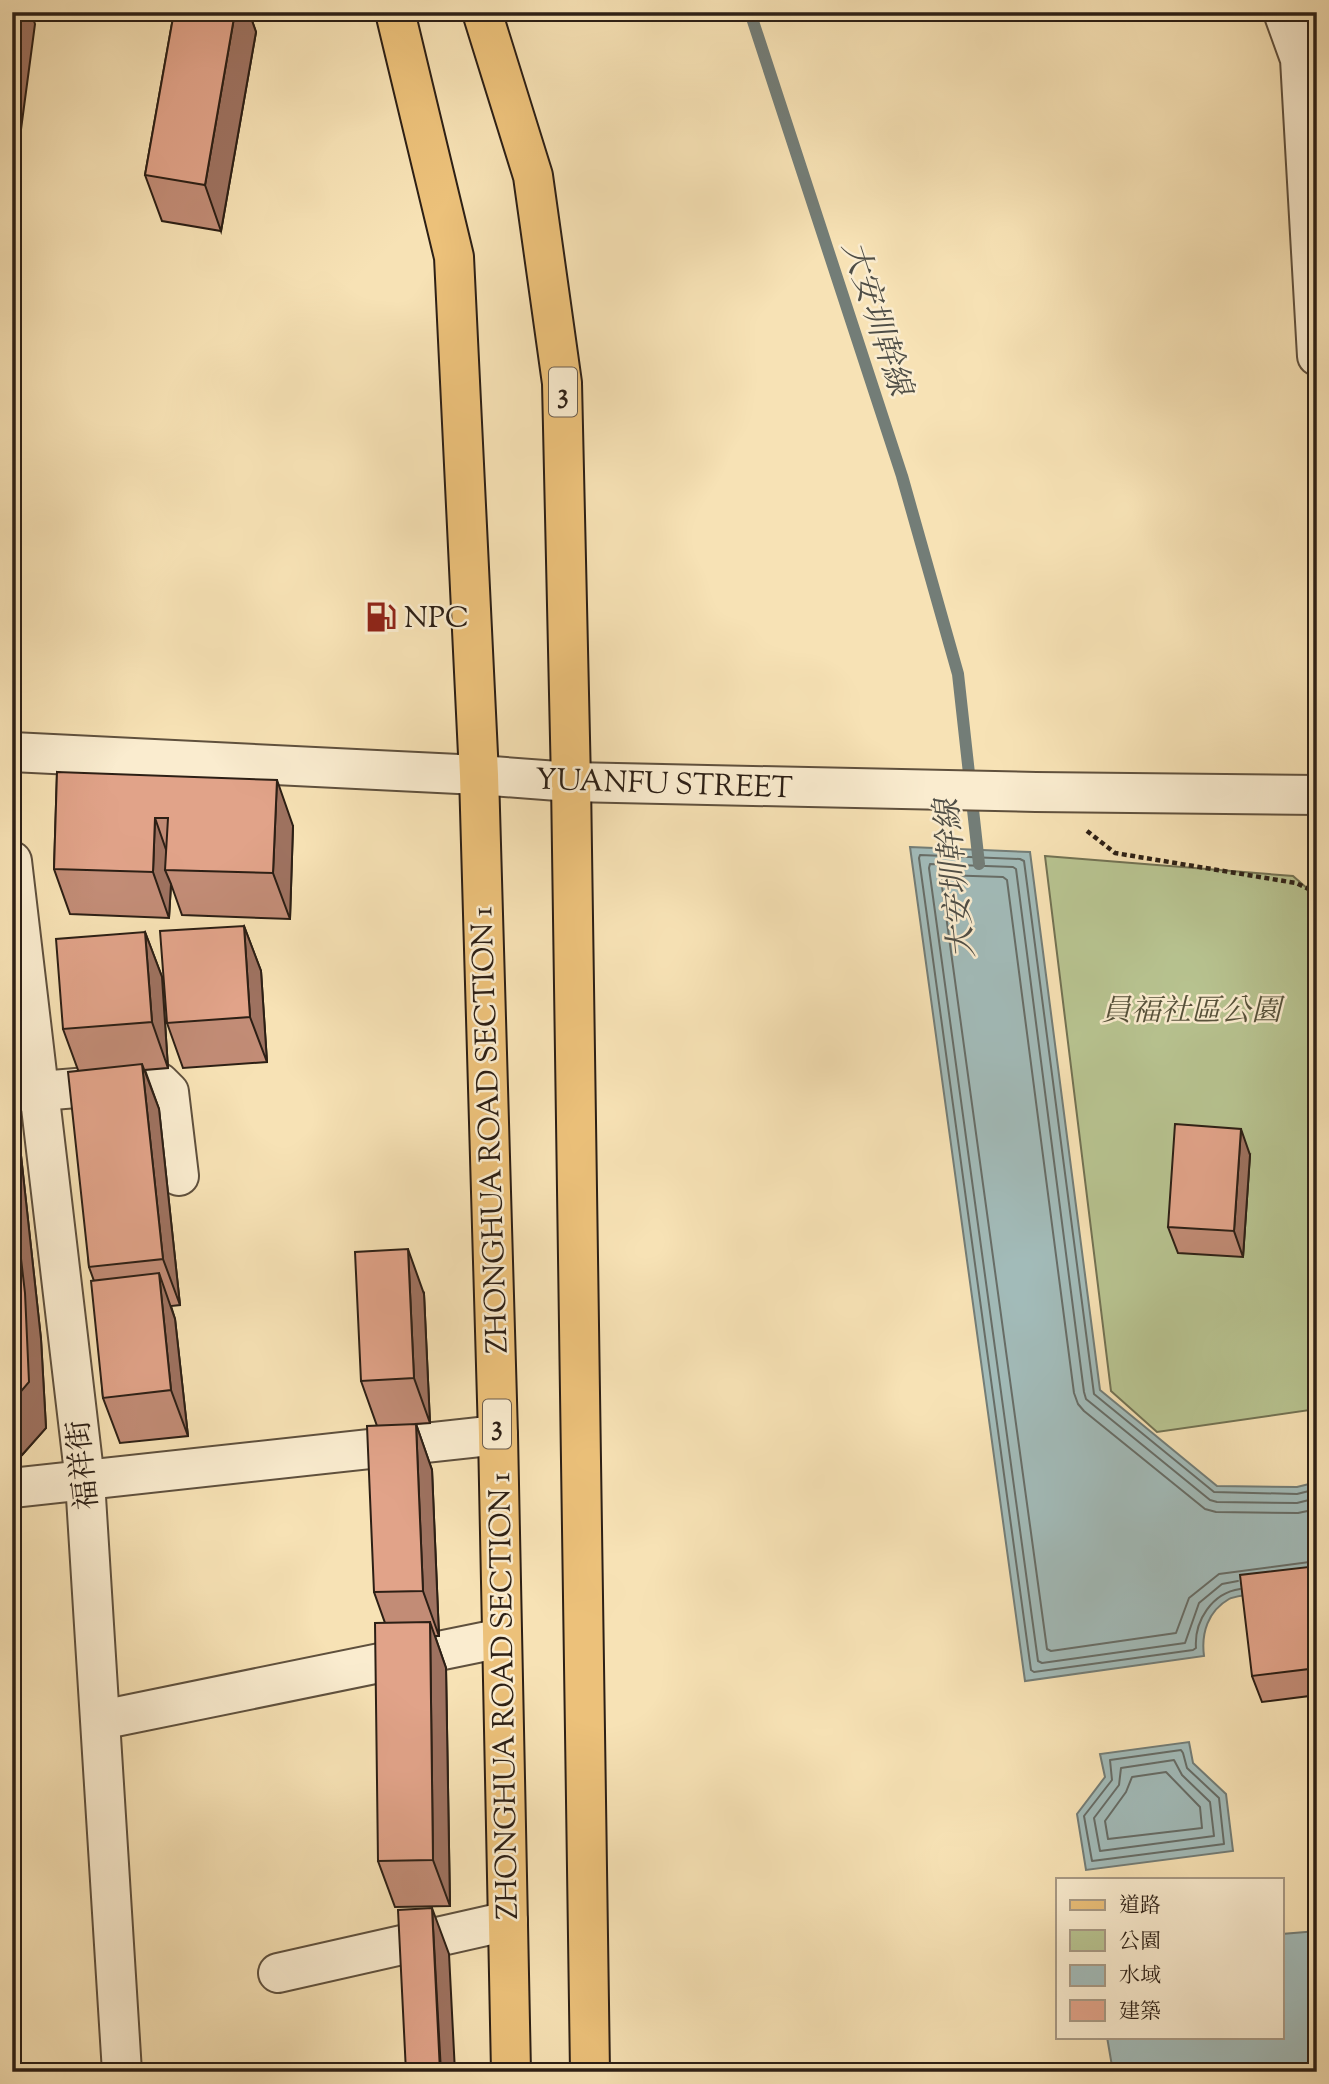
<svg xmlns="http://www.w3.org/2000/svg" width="1329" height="2084" font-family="'Sorts Mill Goudy','Noto Serif TC',serif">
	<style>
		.green { fill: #b8c491; stroke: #727253; stroke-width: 2 }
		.water { fill: #a2bbb9; stroke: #737d77; stroke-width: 2 }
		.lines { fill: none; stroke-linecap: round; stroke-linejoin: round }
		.shore { stroke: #676d67; stroke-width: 2 }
		.stream { stroke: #737d77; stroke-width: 12 }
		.minor-casing { stroke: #5f503d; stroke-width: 42 }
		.major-casing { stroke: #2c1f15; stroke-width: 42 }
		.path { stroke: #2c1f15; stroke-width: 4.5; stroke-dasharray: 5 3.5; stroke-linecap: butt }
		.minor { stroke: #faeccf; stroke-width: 38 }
		.major { stroke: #ecc17a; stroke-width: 38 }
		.wall { fill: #c28c76; stroke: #2c1f15; stroke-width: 2 }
		.shaded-wall { fill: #9e7260; stroke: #2c1f15; stroke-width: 2 }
		.building { fill: #e1a389; stroke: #2c1f15; stroke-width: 2 }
		.labels { text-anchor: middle; stroke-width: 5; stroke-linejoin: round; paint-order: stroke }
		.shield { fill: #faeccf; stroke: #6a5c4d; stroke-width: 2 }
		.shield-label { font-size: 28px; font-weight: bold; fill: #2c1f15 }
		.poi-label { font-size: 30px; fill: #2c1f15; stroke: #faeccf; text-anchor: start }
		.street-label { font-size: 30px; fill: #2c1f15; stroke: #faeccf }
		.park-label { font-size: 30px; font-style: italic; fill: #56513a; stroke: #faeccf }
		.water-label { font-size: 32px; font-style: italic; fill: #4f4e46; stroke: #faeccf }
	</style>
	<rect width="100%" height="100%" fill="#f7e2b5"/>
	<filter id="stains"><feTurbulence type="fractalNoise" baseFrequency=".00286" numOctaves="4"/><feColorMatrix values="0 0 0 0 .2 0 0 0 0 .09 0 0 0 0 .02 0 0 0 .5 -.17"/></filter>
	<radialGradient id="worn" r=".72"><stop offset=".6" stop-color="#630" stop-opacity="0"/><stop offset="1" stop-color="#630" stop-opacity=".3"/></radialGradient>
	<polygon class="green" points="1045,856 1293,876 1317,897 1317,1409 1157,1432 1111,1391"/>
	<g class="water">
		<path d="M910,847L1030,852L1100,1390L1217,1486L1297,1487L1317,1482V1587C1300,1589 1239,1593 1229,1599C1208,1611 1201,1633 1204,1656L1025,1681Z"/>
		<polygon points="1189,1742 1193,1763 1226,1794 1233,1851 1086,1870 1077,1814 1105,1777 1100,1754"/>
		<polygon points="1317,1931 1317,2072 1113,2072 1107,2037 1282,2037 1282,1934"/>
	</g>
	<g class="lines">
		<g class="shore">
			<polyline points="1317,1509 1298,1513 1216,1512 1205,1509 1084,1411 1078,1404 1074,1393 1007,880 1003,877 943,875 941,879 1047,1649 1051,1651 1176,1633 1189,1598 1219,1574 1317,1561"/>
			<polyline points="1238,1581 1222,1584 1199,1603 1185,1643 1042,1663 1038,1661 929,868 930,864 1013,867 1016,869 1084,1392 1086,1399 1210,1500 1217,1502 1297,1503 1317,1498"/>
			<path d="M1240,1589C1212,1593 1194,1621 1196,1648L1193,1650L1034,1672L1031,1670L919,858L920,855L1020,859L1024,861L1094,1394L1214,1492L1297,1494L1317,1489"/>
			<polygon points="1181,1750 1183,1753 1187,1768 1219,1798 1224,1844 1092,1861 1084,1816 1112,1780 1110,1760"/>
			<polygon points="1174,1760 1182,1775 1210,1802 1214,1836 1100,1851 1094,1818 1119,1785 1121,1768"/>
			<polygon points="1166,1772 1200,1807 1202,1828 1108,1839 1105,1821 1126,1792 1132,1777"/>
		</g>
		<polyline class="stream" points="750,12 902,476 958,674 979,864"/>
		<g class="minor-casing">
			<g id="minor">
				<polyline points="1283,12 1300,59 1317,356"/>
				<polyline points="12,752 479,775 571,782 1036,792 1317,795"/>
				<polyline points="12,861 85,1481 122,2072"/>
				<polyline points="12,1092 40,1091 149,1082 160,1083 169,1092 179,1176"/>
				<polyline points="12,1488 498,1435"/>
				<polyline points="101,1720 502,1638"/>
				<polyline points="278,1973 508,1921"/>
			</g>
		</g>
		<g class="major-casing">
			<g id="major">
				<polyline points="395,12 454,257 479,775 498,1435 511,2072"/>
				<polyline points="482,12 533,176 562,383 571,782 590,2072"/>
			</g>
		</g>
		<polyline class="path" points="1087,831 1115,853 1296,883 1317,893"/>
		<use href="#minor" class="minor"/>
		<use href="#major" class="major"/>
	</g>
	<g class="wall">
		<polygon points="174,12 249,12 256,32 221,231 162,221 145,175"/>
		<polygon points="57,772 293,826 290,919 182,915 171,884 169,918 70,914 54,869"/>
		<polygon points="244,926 261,971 267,1062 183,1068 167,1023"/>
		<polygon points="145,932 162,977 168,1068 145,1070 159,1109 180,1305 171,1306 175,1319 188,1436 120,1443 103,1398 94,1281 89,1267 78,1070 63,1029"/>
		<polygon points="12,1113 18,1128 41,1339 46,1428 22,1455 12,1456"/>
		<polygon points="1250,1155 1243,1257 1178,1253 1168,1227"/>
		<polygon points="424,1294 430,1423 416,1424 432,1470 439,1636 435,1636 446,1668 450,1906 395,1907 378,1861 385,1623 374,1592 377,1426 361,1381"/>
		<polygon points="1317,1566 1317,1695 1262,1702 1252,1676"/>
	</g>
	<g class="shaded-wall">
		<polygon points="14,12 31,12 35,24 12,197 12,26"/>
		<polygon points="235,12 249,12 256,32 221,231 205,185"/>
		<polygon points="277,780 293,826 290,919 273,873"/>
		<polygon points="155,818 171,864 165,870 171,884 169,918 153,872"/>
		<polygon points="244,926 261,971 267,1062 250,1017"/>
		<polygon points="145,932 162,977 168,1068 152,1022"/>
		<polygon points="142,1064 159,1109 180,1305 163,1259"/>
		<polygon points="12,1113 18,1128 41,1339 46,1428 22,1455 12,1429"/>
		<polygon points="1241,1129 1250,1155 1243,1257 1234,1231"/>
		<polygon points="408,1249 424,1294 430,1423 414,1378"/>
		<polygon points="159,1273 175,1319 188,1436 171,1390"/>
		<polygon points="416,1424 432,1470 439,1636 423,1591"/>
		<polygon points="430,1622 446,1668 450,1906 433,1860"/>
		<polygon points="432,1908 449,1954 455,2072 441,2072"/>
	</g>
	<g class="building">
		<polygon points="174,12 235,12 205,185 145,175"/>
		<polygon points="57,772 277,780 273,873 165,870 168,818 155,818 153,872 54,869"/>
		<polygon points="244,926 250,1017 167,1023 160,931"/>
		<polygon points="145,932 152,1022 63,1029 56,939"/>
		<polygon points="142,1064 163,1259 89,1267 68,1072"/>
		<polygon points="1175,1124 1241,1129 1234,1231 1168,1227"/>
		<polygon points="12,1182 25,1293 29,1382 12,1402"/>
		<polygon points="408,1249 414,1378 361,1381 355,1252"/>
		<polygon points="159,1273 171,1390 103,1398 91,1281"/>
		<polygon points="416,1424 423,1591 374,1592 367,1426"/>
		<polygon points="1317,1566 1317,1668 1252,1676 1240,1575"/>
		<polygon points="430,1622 433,1860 378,1861 375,1623"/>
		<polygon points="432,1908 440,2071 406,2072 398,1910"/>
	</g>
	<defs>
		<g id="fuel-bare" transform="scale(2.415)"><path d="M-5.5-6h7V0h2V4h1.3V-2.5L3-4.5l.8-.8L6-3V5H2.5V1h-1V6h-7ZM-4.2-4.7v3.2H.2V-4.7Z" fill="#8f2418" stroke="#faeccf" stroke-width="2.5" paint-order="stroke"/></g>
	</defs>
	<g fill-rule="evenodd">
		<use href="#fuel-bare" x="381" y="617"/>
	</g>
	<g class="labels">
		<g class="shield">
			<rect x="549" y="367.5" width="28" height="49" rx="5"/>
			<rect x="483" y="1399.5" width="28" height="49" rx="5"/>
		</g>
		<g class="shield-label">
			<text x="563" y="402">3</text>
			<text x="497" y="1434">3</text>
		</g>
		<g class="poi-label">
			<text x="404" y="627">NPC</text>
		</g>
		<g class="street-label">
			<text transform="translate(664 783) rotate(2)" y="10">YUANFU STREET</text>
			<text transform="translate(489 1130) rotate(-92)" y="10">ZHONGHUA ROAD SECTION 1</text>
			<text transform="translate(82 1465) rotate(-96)" y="10">福祥街</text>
			<text transform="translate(503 1696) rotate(-91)" y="10">ZHONGHUA ROAD SECTION 1</text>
		</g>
		<g class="park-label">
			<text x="1191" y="1020">員福社區公園</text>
		</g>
		<g class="water-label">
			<text transform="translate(878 318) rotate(72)" y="11">大安圳幹線</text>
			<text transform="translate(954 879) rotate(-96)" y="11">大安圳幹線</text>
		</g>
	</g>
	<rect width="1329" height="2084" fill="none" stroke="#f7e2b5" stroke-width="42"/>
	<rect x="14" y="14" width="1301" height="2056" fill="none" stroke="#2c1f15" stroke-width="3.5"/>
	<rect x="21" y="21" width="1287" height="2042" fill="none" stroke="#2c1f15" stroke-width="2"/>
	<rect x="1056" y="1878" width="228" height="161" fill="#faeccf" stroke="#a89a85" stroke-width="2"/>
	<rect x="1070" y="1900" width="35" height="10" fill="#ecc17a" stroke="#a89a85" stroke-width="2"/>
	<text x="1119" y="1912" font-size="21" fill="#2c1f15">道路</text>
	<rect x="1070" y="1930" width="35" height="21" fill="#b8c491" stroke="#a89a85" stroke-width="2"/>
	<text x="1119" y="1948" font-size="21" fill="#2c1f15">公園</text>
	<rect x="1070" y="1965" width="35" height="21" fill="#a2bbb9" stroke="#a89a85" stroke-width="2"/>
	<text x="1119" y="1982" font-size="21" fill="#2c1f15">水域</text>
	<rect x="1070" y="2000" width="35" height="21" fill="#e1a389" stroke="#a89a85" stroke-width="2"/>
	<text x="1119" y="2018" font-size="21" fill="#2c1f15">建築</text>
	<rect width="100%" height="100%" filter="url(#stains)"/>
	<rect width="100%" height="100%" fill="url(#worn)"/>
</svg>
